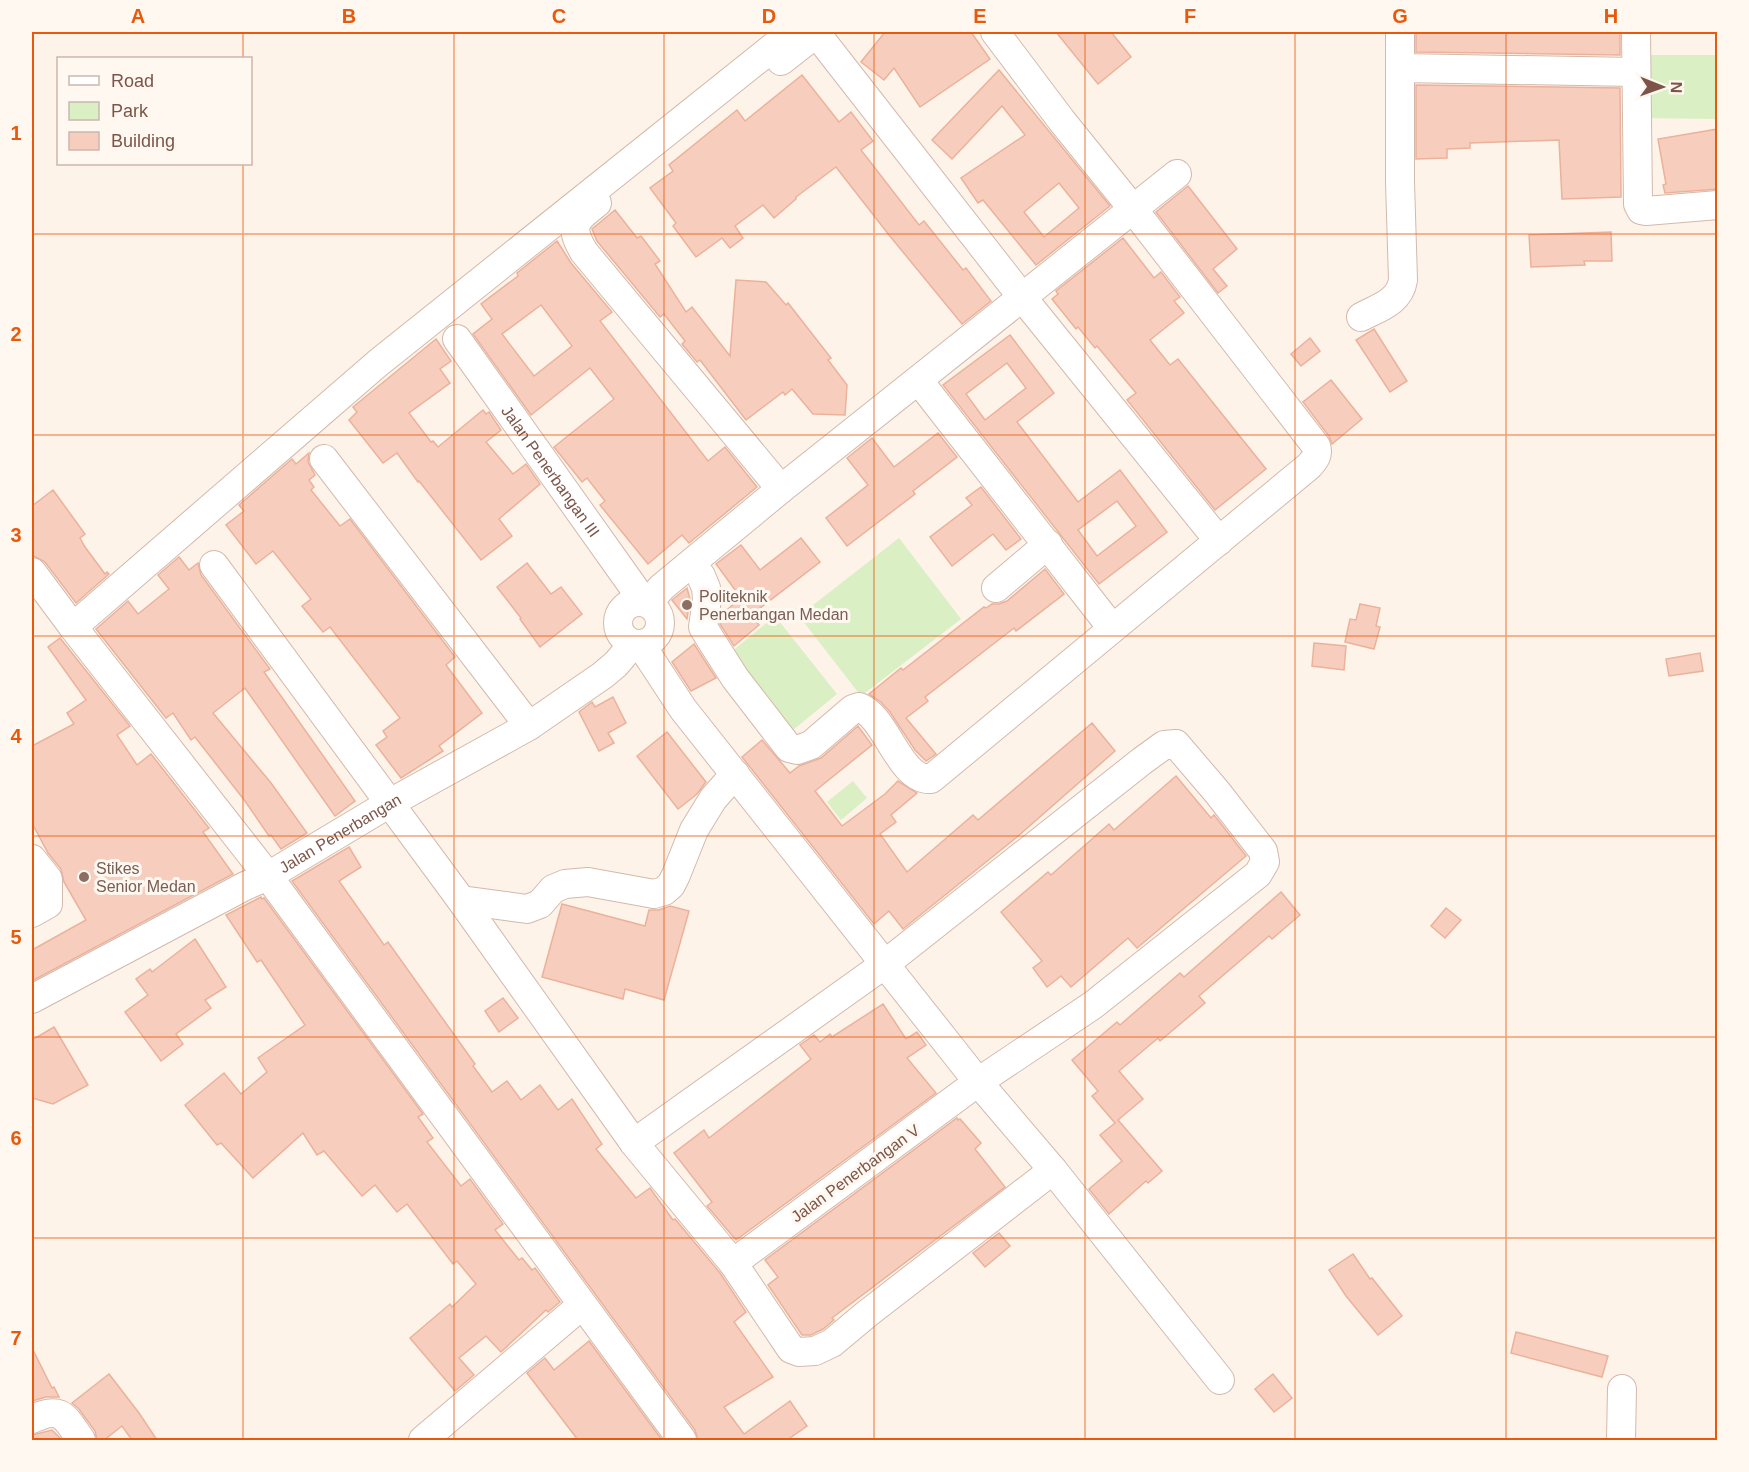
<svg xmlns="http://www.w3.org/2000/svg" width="1749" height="1472" font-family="Helvetica,sans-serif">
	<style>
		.green { fill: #daefc4 }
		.building { fill: #f7cebd; stroke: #ecb19b; stroke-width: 1.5; fill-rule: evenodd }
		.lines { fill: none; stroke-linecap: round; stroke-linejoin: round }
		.minor-casing { stroke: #d3b9ac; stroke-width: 30 }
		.minor { stroke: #fff; stroke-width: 28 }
		.grid { fill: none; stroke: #e8590c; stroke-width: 1.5; stroke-opacity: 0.55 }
		.education-dot { fill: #8d6e63; stroke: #fff8f1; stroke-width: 2 }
		.labels { text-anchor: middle; stroke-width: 6; stroke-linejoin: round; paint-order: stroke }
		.street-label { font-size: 16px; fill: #7d5548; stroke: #fff8f1 }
		.education-label { font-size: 16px; fill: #785e54; stroke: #fff8f1; text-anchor: start }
		.neatline { fill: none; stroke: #e8590c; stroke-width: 2 }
		.grid-label { font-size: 20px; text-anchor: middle; font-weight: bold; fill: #e8590c }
	</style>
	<rect width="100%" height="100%" fill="#fef3e8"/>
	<g class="green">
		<polygon points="1637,55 1717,55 1717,119 1637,118"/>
		<polygon points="899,538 961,619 861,696 799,616"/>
		<polygon points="775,616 837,694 793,730 731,652"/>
		<polygon points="853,781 867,798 841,820 827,802"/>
	</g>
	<g class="building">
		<polygon points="885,32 971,32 990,59 920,107 894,68 884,80 861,62"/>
		<polygon points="1056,32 1111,32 1131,57 1098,84"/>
		<polygon points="1416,32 1620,32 1620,55 1416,52"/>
		<path d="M999,70L1110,206L1036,265L983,200L978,203L961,178L1025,135L1002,106L952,159L932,140ZM1059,183L1079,208L1044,237L1024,212Z"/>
		<polygon points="802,75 839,122 851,112 873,141 861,150 919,225 924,221 963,270 966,268 991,301 962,324 889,235 836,167 796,197 796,199 774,218 763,205 735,226 743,238 730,248 722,238 696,257 673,226 676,223 650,188 673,171 669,165 737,110 745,121"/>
		<polygon points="1416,85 1620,88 1621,197 1562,199 1559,140 1470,143 1470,148 1447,149 1447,158 1416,159"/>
		<polygon points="1718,129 1718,189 1665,193 1663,185 1666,184 1658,139"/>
		<polygon points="1188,186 1237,249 1213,269 1227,286 1218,293 1156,212"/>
		<polygon points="615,210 637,238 641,236 660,261 655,264 686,312 692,307 730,356 736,280 766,282 786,305 788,303 831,358 828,360 847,385 845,415 813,414 792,389 785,395 783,392 746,420 700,360 697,362 682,344 685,341 664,314 660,317 597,241 592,229"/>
		<polygon points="1611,232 1612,261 1584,261 1585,265 1531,267 1529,235"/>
		<polygon points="1123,238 1154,278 1161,272 1180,297 1174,301 1184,313 1150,340 1170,365 1178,359 1266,469 1215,510 1127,400 1136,393 1097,346 1095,348 1078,327 1076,329 1052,299 1058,294 1056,291"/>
		<path d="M557,241L571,263L612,312L600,321L708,461L725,447L757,487L689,543L682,535L648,564L600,505L605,501L587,478L582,482L554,447L614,399L590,368L531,415L473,334L492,319L481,304L518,276L517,273ZM541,305L572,346L534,376L502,334Z"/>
		<polygon points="1374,329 1407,381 1390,392 1356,340"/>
		<path d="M1010,335L1054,393L1017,422L1078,502L1120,470L1167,532L1099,584L943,385ZM1007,363L1026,388L985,420L966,394ZM1117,501L1136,526L1097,556L1078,530Z"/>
		<polygon points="1310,338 1320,351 1301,366 1291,354"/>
		<polygon points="436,339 451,361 440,369 450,383 409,413 431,442 433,441 438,447 483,410 486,414 489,412 501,430 486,442 513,474 526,464 540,484 499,519 512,536 481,560 419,481 418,482 397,453 383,463 349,420 357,412 353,407"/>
		<polygon points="1331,380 1362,419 1332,444 1329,436 1303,402"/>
		<polygon points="938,433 957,457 913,491 915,494 847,546 826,518 868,485 847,458 872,438 894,467"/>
		<polygon points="309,453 308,462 315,475 309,480 314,487 311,490 340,526 350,519 455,657 446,665 482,713 439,746 443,751 401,778 376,745 387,737 383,731 400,718 330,627 323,632 302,606 311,599 273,551 256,564 226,525 244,511 239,505 292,459 296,464"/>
		<polygon points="981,487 1021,539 1006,550 993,534 952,566 930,537 972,505 966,498"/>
		<polygon points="53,490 85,534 80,538 85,547 105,574 107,572 109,574 76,603 45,562 32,555 32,506"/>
		<polygon points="801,538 820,562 751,615 759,625 734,646 720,624 722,614 741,598 716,564 741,545 760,570"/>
		<polygon points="179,557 189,570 198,563 201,575 270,669 264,672 355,801 335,816 245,688 213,713 271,783 307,833 281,849 271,835 269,836 245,801 195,737 191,740 173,713 166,718 96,629 128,601 138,614 169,589 158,575"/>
		<polygon points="527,563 551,594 561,587 582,614 540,647 520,619 521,618 497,587"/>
		<polygon points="1045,569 1064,594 1016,631 1014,628 925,697 928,701 906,718 936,754 926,761 915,750 890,712 881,702 869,694 901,668 903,670 984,607 986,608 992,604 999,604 1007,601"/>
		<polygon points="687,588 690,599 687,619 672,600"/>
		<polygon points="1360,604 1380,608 1376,626 1380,627 1374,649 1345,642 1350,619 1356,620"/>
		<polygon points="60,638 130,726 117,735 137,765 151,754 209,828 203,832 233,874 32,981 32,950 86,920 64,882 61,869 48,853 32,823 32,746 74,724 67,713 86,700 48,647"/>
		<polygon points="1314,643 1346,646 1344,670 1312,666"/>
		<polygon points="694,644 716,678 691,691 672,662"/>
		<polygon points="1700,653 1703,671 1669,676 1666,659"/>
		<polygon points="613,697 626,723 608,733 614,743 599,751 579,712 592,702 595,707"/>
		<polygon points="1092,723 1115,751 1017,837 903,929 889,911 874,924 742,757 762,740 790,773 799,766 821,758 858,726 872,745 815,791 842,826 885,794 898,781 917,793 891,815 896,822 880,834 907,872 973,815 978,820"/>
		<polygon points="667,732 706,782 697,794 678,809 637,756"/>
		<polygon points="1176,776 1211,818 1214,815 1246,856 1137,948 1128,938 1071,987 1061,976 1047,987 1033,968 1042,961 1001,912 1048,872 1051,875 1109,824 1114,830"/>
		<polygon points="349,847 361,867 339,881 384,945 388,942 475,1064 473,1066 492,1092 507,1081 521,1100 540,1085 558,1110 572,1099 602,1144 596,1149 636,1198 650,1188 673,1220 675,1219 720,1273 746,1312 734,1322 773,1377 724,1407 744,1434 790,1401 807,1426 787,1440 698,1440 695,1430 292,881"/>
		<polygon points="1281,892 1300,915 1272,939 1269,936 1199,996 1205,1003 1160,1041 1158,1038 1119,1071 1143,1099 1118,1120 1162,1171 1148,1183 1146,1181 1109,1214 1089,1189 1122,1161 1100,1135 1115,1123 1092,1096 1098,1091 1072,1060 1117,1022 1120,1025 1180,973 1184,977"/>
		<polygon points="261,897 262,899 264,898 423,1114 418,1117 433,1138 427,1142 461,1186 470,1179 503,1224 495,1230 519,1260 522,1258 532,1270 535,1268 560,1302 548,1312 546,1310 501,1352 486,1336 459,1358 474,1375 455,1391 410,1338 450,1304 452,1307 476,1284 457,1261 453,1264 407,1204 397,1212 375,1185 362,1196 324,1151 317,1155 303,1133 253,1178 221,1143 217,1145 185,1105 224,1073 241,1094 267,1072 258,1058 305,1025 261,960 257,962 226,915"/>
		<polygon points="562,904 645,926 649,910 659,910 670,906 689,911 664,1000 625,989 623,999 542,977"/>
		<polygon points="1446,908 1461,920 1445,938 1431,926"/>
		<polygon points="195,939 226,987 205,1000 211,1008 176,1034 183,1044 161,1061 125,1012 148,995 136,979 150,969 152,972"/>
		<polygon points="503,998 518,1018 499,1032 485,1011"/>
		<polygon points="883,1004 906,1039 917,1032 926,1045 907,1058 936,1093 736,1240 707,1206 712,1202 674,1153 704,1130 709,1138 811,1059 800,1045 814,1035 820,1042 830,1034 832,1037"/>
		<polygon points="54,1027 88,1085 53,1104 32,1098 32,1040"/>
		<polygon points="957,1118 958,1120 960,1119 981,1143 975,1149 1005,1187 832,1318 834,1320 823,1329 811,1335 802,1335 768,1285 778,1277 765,1260"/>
		<polygon points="999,1233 1010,1246 985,1267 973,1253"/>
		<polygon points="1353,1254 1370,1279 1372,1278 1402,1316 1378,1335 1346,1296 1329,1270"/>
		<polygon points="1516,1332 1608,1356 1602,1377 1511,1353"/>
		<polygon points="589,1341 662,1440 578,1440 527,1373 545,1358 554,1370"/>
		<polygon points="32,1348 52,1388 54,1387 59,1397 46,1397 32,1401"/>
		<polygon points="109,1374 139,1413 157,1440 132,1440 122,1426 104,1440 97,1440 95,1431 79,1409 72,1403"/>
		<polygon points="1273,1374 1292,1398 1274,1412 1255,1389"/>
		<polygon points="52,1430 60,1438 56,1440 32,1440 32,1435"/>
	</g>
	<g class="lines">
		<g class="minor-casing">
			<g id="minor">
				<polyline points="1636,32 1638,204 1641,210 1646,211 1718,205"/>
				<polyline points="816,33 1022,297 1219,541"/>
				<polyline points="781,61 818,32"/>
				<polyline points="1400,68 1636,72"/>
				<path d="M597,203C575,220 568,225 584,252L781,489"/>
				<path d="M1361,317C1378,308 1400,302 1403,280L1400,182V32"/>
				<path id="s1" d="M457,339L644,602"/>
				<polyline points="919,381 1112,628"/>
				<polyline points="324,459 529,726"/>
				<path d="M692,564L701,576L706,588L707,599L703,627L709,637L735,678L789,748L797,750L811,745L853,709L859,707C887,717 899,781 931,779L1309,466C1315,459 1319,455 1316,446L1133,209L1062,121L995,32"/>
				<polyline points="214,565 461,900 634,1143 733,1263 791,1349 799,1352 815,1351 832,1343 868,1313 1053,1170"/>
				<polyline points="32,572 73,627 268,876 682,1440"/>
				<polyline points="996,588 1048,544"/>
				<circle cx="639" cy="623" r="21"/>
				<polyline points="648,603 662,587 781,489 1177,174"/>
				<polyline points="73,627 378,363 792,32"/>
				<polyline points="641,645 683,709 978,1082 1053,1170 1220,1380"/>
				<polyline points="32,859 48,879 48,904 32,913"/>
				<polyline points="461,900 527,909 540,904 553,889 565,884 588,882 654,894 664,891 671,885 676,875 694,830 713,799 735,774"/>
				<path id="s2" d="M32,999L245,886L268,876L390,803L529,726L603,675L616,664L633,644"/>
				<polyline points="634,1143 885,964 1142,761 1164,745 1176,744 1217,792 1263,851 1265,862 1258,874 1093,1005 978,1082 733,1263"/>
				<path d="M32,1419C62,1405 65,1417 81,1440"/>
				<polyline points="423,1440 582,1305"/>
				<polyline points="1621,1440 1622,1389"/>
			</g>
		</g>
		<use href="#minor" class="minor"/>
	</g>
	<path class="grid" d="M243,32V58M454,32V1440M664,32V1440M874,32V1440M1085,32V1440M1295,32V1440M1506,32V1440M243,164V1440M32,234H1718M32,435H1718M32,636H1718M32,836H1718M32,1037H1718M32,1238H1718"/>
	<g class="education-dot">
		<circle cx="687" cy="605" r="6"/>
		<circle cx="84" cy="877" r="6"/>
	</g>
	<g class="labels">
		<g class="street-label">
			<text dy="6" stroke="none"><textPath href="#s1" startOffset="162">Jalan Penerbangan III</textPath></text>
			<text dy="6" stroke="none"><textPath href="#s2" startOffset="350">Jalan Penerbangan</textPath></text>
			<text transform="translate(855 1173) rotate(-36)" y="6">Jalan Penerbangan V</text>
		</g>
		<g class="education-label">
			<text x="699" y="602">Politeknik<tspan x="699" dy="18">Penerbangan Medan</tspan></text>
			<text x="96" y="874">Stikes<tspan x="96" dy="18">Senior Medan</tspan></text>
		</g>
	</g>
	<rect width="1749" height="1472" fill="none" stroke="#fff8f1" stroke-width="66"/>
	<rect x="57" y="57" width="195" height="108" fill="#fff8f1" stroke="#cbb7ad" stroke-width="1.5"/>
	<rect x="69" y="76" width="30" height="9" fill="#ffffff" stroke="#cbb7ad" stroke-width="1.5"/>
	<text x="111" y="87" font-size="18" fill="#7d5548">Road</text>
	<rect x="69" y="102" width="30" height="18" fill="#daefc4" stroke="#cbb7ad" stroke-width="1.5"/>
	<text x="111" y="117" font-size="18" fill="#7d5548">Park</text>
	<rect x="69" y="132" width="30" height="18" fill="#f7cebd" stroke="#cbb7ad" stroke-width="1.5"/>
	<text x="111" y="147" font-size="18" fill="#7d5548">Building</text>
	<g transform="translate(1662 87) rotate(91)" stroke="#fff8f1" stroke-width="4.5" paint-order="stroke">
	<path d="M0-4.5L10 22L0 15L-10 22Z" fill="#7d5548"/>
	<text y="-9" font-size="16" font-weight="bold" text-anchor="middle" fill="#7d5548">N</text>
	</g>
	<rect x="33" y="33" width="1683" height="1406" class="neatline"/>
	<g class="grid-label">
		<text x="138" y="23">A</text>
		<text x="349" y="23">B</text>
		<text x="559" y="23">C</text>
		<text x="769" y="23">D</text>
		<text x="980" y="23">E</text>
		<text x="1190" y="23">F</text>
		<text x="1400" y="23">G</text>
		<text x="1611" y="23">H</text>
		<text x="16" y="140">1</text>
		<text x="16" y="341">2</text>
		<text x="16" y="542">3</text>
		<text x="16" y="743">4</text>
		<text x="16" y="944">5</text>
		<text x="16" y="1145">6</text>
		<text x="16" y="1345">7</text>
	</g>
</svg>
